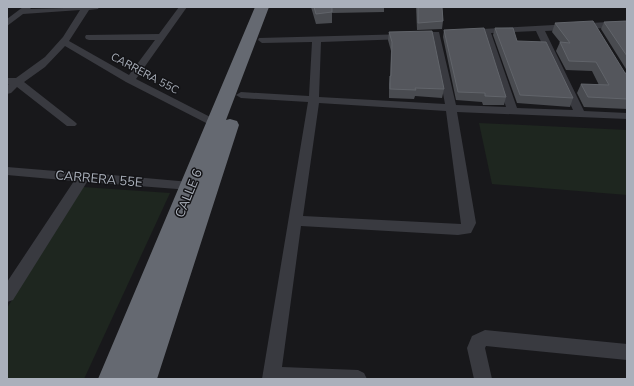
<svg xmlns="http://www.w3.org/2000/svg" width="634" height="386" font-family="'Nunito Sans',sans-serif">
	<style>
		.green { fill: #1e261f }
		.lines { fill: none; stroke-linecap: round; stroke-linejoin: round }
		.street { fill: #393a40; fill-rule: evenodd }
		.highway { fill: #656971; fill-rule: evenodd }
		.wall { fill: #494b50 }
		.building { fill: #54565c; stroke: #61646a }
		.labels { text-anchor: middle; stroke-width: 3; stroke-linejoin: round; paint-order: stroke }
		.far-street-label { font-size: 11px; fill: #aab0bb; stroke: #131316 }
		.street-label { font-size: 13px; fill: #aab0bb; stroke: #131316 }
	</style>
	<rect width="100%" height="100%" fill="#18181b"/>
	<g class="green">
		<polygon points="479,123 627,130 627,195 492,184"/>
		<polygon points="83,187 170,193 84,379 7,379 7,308"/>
	</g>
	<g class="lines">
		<g class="street">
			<polygon points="23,7 32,7 30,9 99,7 98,9 89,10 69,41 129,75 155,40 89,40 86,39 85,37 86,35 159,34 179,7 187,7 136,79 220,122 222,124 220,126 212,126 126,82 65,46 45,67 24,82 75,122 77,124 75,126 67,126 17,87 11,93 7,94 7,85 9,84 7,84 7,78 16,78 45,57 63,37 80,10 23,14 7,26 7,19"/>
			<path d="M627,21V27L545,31L584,111L627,113V119L457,112L476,223L471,233L458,235L301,226L282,367L358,370L364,373L367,379H262L308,102L241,98L236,95L241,92L309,96L312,42L262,43L258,40L259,38L409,34L410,36L409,38L406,39L321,42L319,97L445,104L432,34L433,32H439L456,105L506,107L483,34H464L463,32L464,30ZM536,31L573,110L517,108L491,33ZM319,103L446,111L461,224L303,216Z"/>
			<polygon points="7,167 80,173 84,172 89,173 190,182 195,183 196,186 195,189 190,190 87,182 13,300 7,302 7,282 74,181 7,175"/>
			<polygon points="485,330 627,344 627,360 486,346 485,348 492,379 474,379 467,348 472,336"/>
		</g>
		<polygon class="highway" points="255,7 269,7 226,120 230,119 237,121 239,125 157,379 98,379"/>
	</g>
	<g class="wall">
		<polygon points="311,7 384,7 384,12 332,13 332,23 316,24"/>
		<polygon points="416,7 442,7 443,21 442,29 417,30"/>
		<polygon points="627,21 627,69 626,69 601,29 604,22"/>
		<polygon points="555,23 627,74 627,109 584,107 577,93 581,84 599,85 592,71 566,70 556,51 560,42 552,32"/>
		<polygon points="495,28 517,41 573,98 570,107 517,103 493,35"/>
		<polygon points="444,30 506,97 504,105 483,105 482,102 456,100 443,37"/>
		<polygon points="389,32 444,89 442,98 415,96 414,99 389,98 389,84 390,76 391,51 388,40"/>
	</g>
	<g class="building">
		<polygon points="314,7 332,7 332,12 316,14"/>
		<polygon points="418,7 442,7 443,21 418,23"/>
		<polygon points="593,21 625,73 627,74 627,99 588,97 581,84 609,85 596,62 569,61 560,42 570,43 555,23"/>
		<polygon points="627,21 627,56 604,22"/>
		<polygon points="484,28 506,97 485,96 485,93 458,92 444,30"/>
		<polygon points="495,28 513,28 517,41 546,42 573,98 520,95"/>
		<polygon points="432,31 444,89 415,88 416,90 390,89 390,76 391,76 392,42 389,32"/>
	</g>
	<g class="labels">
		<g class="far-street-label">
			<text transform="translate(145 73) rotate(28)" y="4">CARRERA 55C</text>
		</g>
		<g class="street-label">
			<text transform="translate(99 178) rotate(5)" y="5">CARRERA 55E</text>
			<text transform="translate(188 193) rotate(-68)" y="5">CALLE 6</text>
		</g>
	</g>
	<rect width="634" height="386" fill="none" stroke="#aab0bb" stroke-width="16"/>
</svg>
